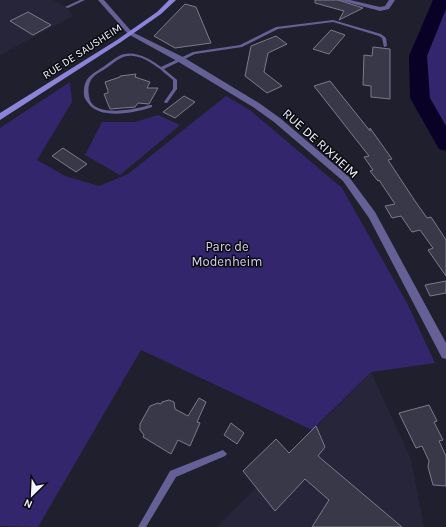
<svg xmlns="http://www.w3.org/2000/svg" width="446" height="527" font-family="Karla,sans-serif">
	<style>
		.built { fill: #262539 }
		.green { fill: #34266d }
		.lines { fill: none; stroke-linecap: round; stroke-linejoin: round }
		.river { fill: #0a0126; fill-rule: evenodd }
		.building { fill: #393848; stroke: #7c7b8d }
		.service { fill: #656096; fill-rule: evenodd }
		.minor { fill: #656096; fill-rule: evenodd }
		.secondary { fill: #8c83da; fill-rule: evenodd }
		.labels { text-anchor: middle; stroke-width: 3; stroke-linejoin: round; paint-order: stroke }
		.far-street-label { font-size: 11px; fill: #f3f3fd; stroke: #0a0a10 }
		.street-label { font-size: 13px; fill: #f3f3fd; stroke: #0a0a10 }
		.park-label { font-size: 13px; fill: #d5d5ec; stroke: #0a0a10 }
	</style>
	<rect width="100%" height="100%" fill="#201f2d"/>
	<g class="built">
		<polygon points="0,0 53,0 67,7 73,16 0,55"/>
		<polygon points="371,372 411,459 424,527 217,527"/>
	</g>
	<g class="green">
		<polygon points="445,0 446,0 446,133 425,99 423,56 444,7"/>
		<polygon points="70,82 72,102 37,160 65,176 99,186 128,174 226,96 250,110 342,188 407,303 435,363 371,372 312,430 141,350 38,527 0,526 0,128"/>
		<polygon points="158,115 180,125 120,175 85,155 102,122 135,122"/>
	</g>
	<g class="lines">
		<polygon class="river" points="433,0 446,0 446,9 427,56 430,98 446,126 446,151 439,149 410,98 409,56"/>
	</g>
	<g class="building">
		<polygon points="315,0 338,0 363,8 339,20 344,11 315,3"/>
		<polygon points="185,4 196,7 211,43 175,48 154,36"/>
		<polygon points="28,12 51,25 33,35 10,21"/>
		<polygon points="331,30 345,35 329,54 313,49"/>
		<polygon points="276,36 287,44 268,53 264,72 282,86 267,93 245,76 251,46"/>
		<polygon points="373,47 390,49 390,99 371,97 371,86 363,85 364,55 372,56"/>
		<polygon points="136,74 135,77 150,82 147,88 158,88 149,104 138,103 135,107 110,109 104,94 108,93 108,91 105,82 120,77 120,76"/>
		<polygon points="330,81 370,131 370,128 392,159 388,160 415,201 427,218 431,217 446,240 446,276 428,250 433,248 420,230 412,232 401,216 392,218 385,206 395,204 379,180 378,181 370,171 373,170 364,157 369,156 314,86"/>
		<polygon points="184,96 195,102 175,118 163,112"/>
		<polygon points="63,148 87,164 76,172 52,156"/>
		<polygon points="446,281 446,293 430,296 425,285"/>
		<polygon points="199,398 206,402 197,422 200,423 190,446 178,440 171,454 143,437 144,435 140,430 140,424 150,406 158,403 161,404 162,402 169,400 174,402 175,409 188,416"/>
		<polygon points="429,405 437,421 434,422 443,440 439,441 446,456 446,486 433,485 428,467 429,461 422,446 416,448 399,413"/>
		<polygon points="231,423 244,433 237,444 224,435"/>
		<polygon points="316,426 325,447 318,456 402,527 312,527 329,500 305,479 275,511 243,471 276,439 289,453"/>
	</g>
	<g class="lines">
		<g class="service">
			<polygon points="80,0 85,0 68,8 65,7"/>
			<path d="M333,20L381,34L386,38L387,46L384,47L382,38L379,36L333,22L278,29L242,47L195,54L164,69L177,80V89L167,103H165L164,102L173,89V80C160,69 139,49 121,58C115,61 110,66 105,69C100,72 94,75 91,80C88,85 88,91 89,96C91,119 136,109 150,105H152V107C135,113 99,120 88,103C86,100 84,98 84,95C83,78 91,75 103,67C109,63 113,59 119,56C133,49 149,58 161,67L193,52L240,45L276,27Z"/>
			<polygon points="223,450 227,454 225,456 176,477 146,527 138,527 170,471"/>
		</g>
		<g class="minor">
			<polygon points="98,0 104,0 132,32 183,57 259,103 280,118 349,177 375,212 446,343 446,359 442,358 369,218 343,181 274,122 253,107 177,61 128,34"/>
			<polygon points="339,0 350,0 380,7 385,6 389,0 395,0 389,9 380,11"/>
		</g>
		<polygon class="secondary" points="169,0 176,0 161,14 121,42 0,120 0,113 117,40 157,12"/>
	</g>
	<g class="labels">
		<g class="far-street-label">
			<text transform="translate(82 51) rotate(-33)" y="4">RUE DE SAUSHEIM</text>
		</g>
		<g class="street-label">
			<text transform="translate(321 143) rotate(42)" y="5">RUE DE RIXHEIM</text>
		</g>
		<g class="park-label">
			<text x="227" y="251">Parc de<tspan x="227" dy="15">Modenheim</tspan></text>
		</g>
	</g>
	<g transform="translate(32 495) rotate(204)" stroke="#0a0a10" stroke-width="3" paint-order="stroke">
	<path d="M0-3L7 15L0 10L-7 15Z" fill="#f3f3fd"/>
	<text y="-6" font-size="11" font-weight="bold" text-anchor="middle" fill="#f3f3fd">N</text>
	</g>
</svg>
